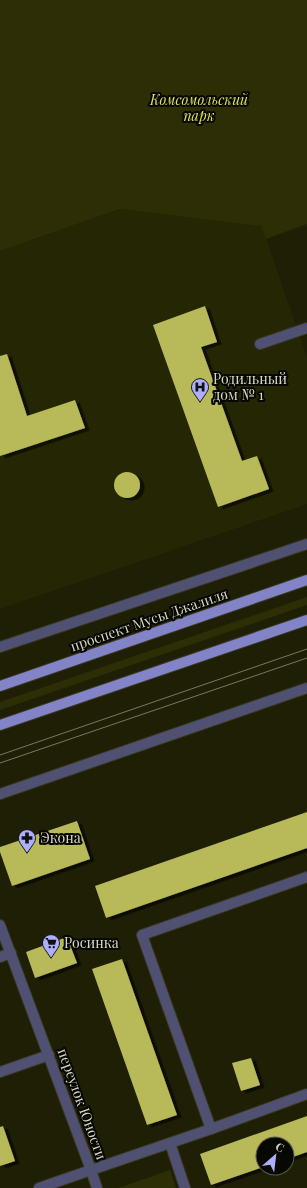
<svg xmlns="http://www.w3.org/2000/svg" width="307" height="1188" font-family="'Playfair Display',serif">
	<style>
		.built { fill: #252604 }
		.green { fill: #2d2d06 }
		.building { fill: #b8b958; filter: url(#shadow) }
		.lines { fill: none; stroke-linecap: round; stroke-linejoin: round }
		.service-casing { stroke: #383920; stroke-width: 12 }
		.minor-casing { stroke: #383920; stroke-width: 12 }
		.primary-casing { stroke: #383920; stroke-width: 12 }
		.service { stroke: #505072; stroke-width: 10 }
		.minor { stroke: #505072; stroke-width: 10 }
		.primary { stroke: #8383c8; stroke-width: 10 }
		.tram { stroke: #777863; stroke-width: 1 }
		.labels { text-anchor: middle; stroke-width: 4; stroke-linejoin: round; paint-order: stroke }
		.park-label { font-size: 14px; font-style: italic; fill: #dfe160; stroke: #080802 }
		.poi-label { font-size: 14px; fill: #d6d7c7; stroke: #080802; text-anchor: start }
		.street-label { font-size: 14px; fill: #d6d7c7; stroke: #080802 }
	</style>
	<defs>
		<filter id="shadow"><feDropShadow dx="4.5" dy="2.5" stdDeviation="0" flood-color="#0009"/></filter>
	</defs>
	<rect width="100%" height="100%" fill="#1e1f05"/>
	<polygon class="built" points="120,209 262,226 307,358 307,504 0,609 0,251"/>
	<g class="green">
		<polygon points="0,0 307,0 307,224 266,239 261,226 120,209 0,251"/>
		<polygon points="307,597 307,605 0,710 0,702"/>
		<polygon points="170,1170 176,1188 118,1188"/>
	</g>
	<g class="building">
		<polygon points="205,306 217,342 201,347 242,461 257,456 269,489 218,507 153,325"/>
		<polygon points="7,354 27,416 75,400 85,428 0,456 0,356"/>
		<circle cx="127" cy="485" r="13"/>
		<polygon points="307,812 307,848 106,918 95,886"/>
		<polygon points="77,821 90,859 12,886 0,852 0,847"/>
		<polygon points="67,937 77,963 35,978 26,952"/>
		<polygon points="122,959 177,1115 147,1125 92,969"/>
		<polygon points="251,1058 260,1085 241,1091 232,1063"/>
		<polygon points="307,1116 307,1152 287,1159 287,1144 263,1144 263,1167 211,1185 200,1154"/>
		<polygon points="3,1126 15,1161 0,1166 0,1127"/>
	</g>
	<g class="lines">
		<g class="service-casing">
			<g id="service">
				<polyline points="260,344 307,328"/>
				<polyline points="0,957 11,953"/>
				<polyline points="0,1072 49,1055"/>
				<polyline points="211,1129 307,1094"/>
				<polyline points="170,1143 211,1129 142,935 307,877"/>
				<polyline points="39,1188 91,1170 97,1188"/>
			</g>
		</g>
		<g class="minor-casing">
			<g id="minor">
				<polyline points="0,647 307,544"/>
				<polyline points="0,794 307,688"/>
				<polyline points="0,925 91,1170 170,1143 185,1188"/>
			</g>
		</g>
		<g class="primary-casing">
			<g id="primary">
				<polyline points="0,686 307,580"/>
				<polyline points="0,725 307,620"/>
			</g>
		</g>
		<use href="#service" class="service"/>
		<use href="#minor" class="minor"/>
		<use href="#primary" class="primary"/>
		<g class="tram">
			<polyline points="0,755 307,649"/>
			<polyline points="0,763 307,658"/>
		</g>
	</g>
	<defs>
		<g id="hospital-pin" transform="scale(0.9)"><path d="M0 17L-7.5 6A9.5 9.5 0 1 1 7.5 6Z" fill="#adaffb" stroke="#080802"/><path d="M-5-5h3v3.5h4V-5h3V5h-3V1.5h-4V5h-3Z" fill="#111"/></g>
		<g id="pharmacy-pin" transform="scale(0.9)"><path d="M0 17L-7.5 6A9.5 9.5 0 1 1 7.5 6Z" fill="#adaffb" stroke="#080802"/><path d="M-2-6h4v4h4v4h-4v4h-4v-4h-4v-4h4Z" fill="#111"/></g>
		<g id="supermarket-pin" transform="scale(0.9)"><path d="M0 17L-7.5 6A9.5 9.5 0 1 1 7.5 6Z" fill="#adaffb" stroke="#080802"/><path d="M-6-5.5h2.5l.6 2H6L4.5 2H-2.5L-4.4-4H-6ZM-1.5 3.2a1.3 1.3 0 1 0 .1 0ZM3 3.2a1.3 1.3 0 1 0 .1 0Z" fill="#111"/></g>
	</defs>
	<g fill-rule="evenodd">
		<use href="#hospital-pin" x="200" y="387"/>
		<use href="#pharmacy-pin" x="27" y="838"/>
		<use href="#supermarket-pin" x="51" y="943"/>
	</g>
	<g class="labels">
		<g class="park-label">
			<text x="199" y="105">Комсомольский<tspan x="199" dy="16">парк</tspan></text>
		</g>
		<g class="poi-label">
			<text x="213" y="384">Родильный<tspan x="213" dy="16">дом № 1</tspan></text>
			<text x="40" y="843">Экона</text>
			<text x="64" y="948">Росинка</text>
		</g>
		<g class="street-label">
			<text transform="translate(149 620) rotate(-19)" y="5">проспект Мусы Джалиля</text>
			<text transform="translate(82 1104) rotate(70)" y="5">переулок Юности</text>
		</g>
	</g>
	<g transform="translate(275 1156) rotate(28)"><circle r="19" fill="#080802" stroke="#5a5b51"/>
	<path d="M0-3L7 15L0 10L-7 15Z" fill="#adaffb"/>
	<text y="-6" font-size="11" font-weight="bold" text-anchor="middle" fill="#d6d7c7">С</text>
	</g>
</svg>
